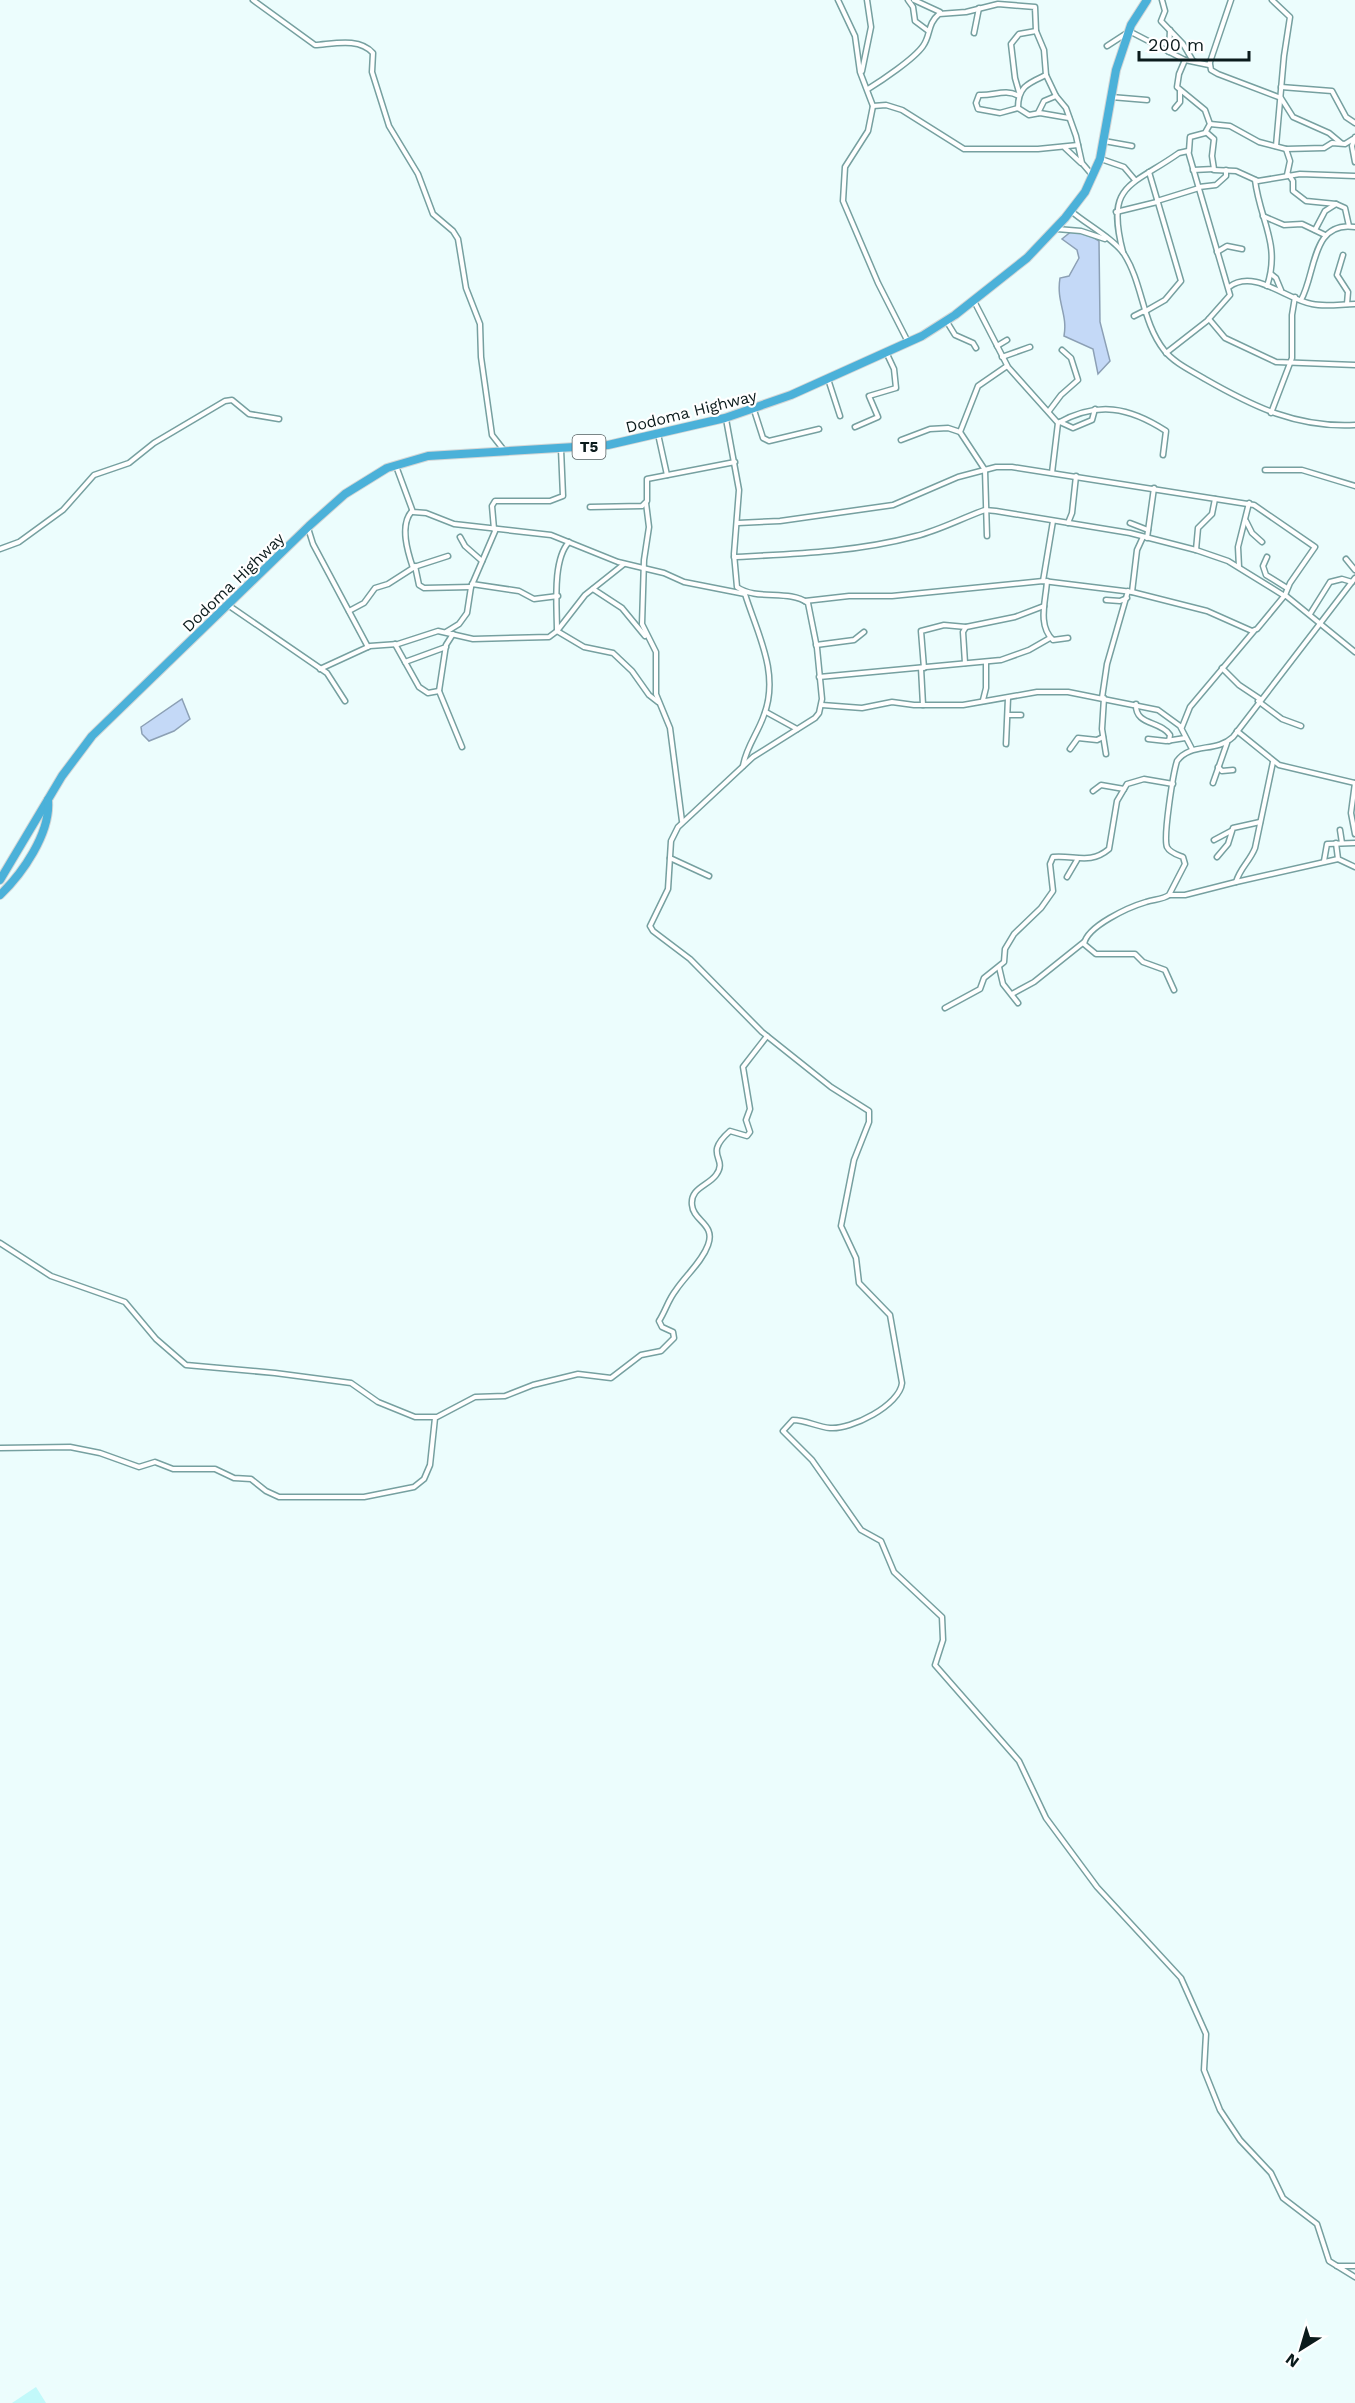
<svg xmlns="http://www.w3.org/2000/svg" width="1355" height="2403" font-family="'Work Sans',sans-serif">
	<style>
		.built { fill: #c2f9fa }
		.water { fill: #c4d9f7; stroke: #8ca0b5; stroke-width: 1.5 }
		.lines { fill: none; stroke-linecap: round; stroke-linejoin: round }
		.street-casing { stroke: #76a0a0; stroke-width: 7 }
		.highway-casing { stroke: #d3d6d6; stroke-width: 10 }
		.street { stroke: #fff; stroke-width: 4 }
		.highway { stroke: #4bb1d9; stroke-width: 8 }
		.labels { text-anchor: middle; stroke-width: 4.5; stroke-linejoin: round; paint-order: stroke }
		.shield { fill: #fff; stroke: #545f60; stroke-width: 1.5 }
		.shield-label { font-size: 15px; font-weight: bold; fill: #0b1b1c }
		.street-label { font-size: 16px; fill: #0b1b1c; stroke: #fff }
	</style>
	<rect width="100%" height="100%" fill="#ecfdfd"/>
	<polygon class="built" points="36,2387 46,2403 12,2403"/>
	<g class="water">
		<path d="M1073,230L1088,234L1099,241L1100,322L1110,361L1098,374L1093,349L1064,336C1068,314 1056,302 1060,278L1069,276L1079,258L1077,250L1062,239Z"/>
		<polygon points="182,699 190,719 174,731 149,741 142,734 141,727"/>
	</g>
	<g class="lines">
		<g class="street-casing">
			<g id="street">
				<path d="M253,0L315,45C333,44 359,37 373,53L372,72L389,126L418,174L433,214L453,231L458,239L466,288L480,324L481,357L492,435L503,449"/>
				<polyline points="838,0 855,36 860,72 873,106 868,131 845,167 843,201 878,283 908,342"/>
				<polyline points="908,0 913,7 915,21 927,30"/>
				<polyline points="914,0 940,12"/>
				<polyline points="1162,0 1165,11 1161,21 1183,44 1193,61"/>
				<polyline points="1272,0 1290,17 1284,56 1276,146"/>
				<polyline points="1129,31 1185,60 1209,65 1231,0"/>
				<polyline points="974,33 979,8"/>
				<polyline points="1107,46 1127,33"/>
				<polyline points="1169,52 1170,30"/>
				<polyline points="1185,60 1179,74 1177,87 1205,110 1210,124 1205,133 1190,137 1189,151"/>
				<polyline points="1210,64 1211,70 1218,74 1281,98 1293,117 1329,133 1341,143"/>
				<polyline points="862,71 871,27 867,0"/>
				<path d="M1046,75C1029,83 1018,86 1018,108L1029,115L1040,113L1069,118"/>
				<polyline points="1281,87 1332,91 1346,117 1355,123"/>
				<path d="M868,89C881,81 914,59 923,46C931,35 927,24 939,14L966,12L998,4L1035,7L1036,31L1044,50L1046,75L1056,96L1066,108L1076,136L1082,163L1093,176"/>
				<polyline points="1019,92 1015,78 1011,44 1019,34 1036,31"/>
				<polyline points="1111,97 1147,100"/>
				<polyline points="873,106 886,105 902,110 964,149 1038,149 1078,145"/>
				<path d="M1018,108L1000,113L978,109L976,103L979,95C994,96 1005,88 1019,96"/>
				<polyline points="1175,108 1180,102 1180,91"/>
				<polyline points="1038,113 1044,101 1056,96"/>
				<polyline points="1210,124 1230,126 1259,142 1286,149 1324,148 1332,143 1345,144 1353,139"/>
				<polyline points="1355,137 1352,146 1355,162"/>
				<polyline points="1104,141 1132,146"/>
				<polyline points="1065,148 1081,163"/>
				<polyline points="1286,149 1290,161 1287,175"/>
				<polyline points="1101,159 1124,167 1135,180"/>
				<polyline points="1193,170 1214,169 1212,156 1214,139 1206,132"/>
				<polyline points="1214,170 1236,171 1258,181 1300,174 1355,176"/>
				<polyline points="1289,175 1293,181 1293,191 1306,201 1336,204 1345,208 1349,226"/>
				<path d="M1255,180C1260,221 1281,244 1267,286"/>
				<polyline points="1199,187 1216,185 1226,176 1226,170"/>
				<polyline points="1157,201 1199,188"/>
				<path d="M1071,211C1086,224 1114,239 1124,254C1143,284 1142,322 1164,350C1174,363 1192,371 1205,379C1254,407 1297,428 1355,425"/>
				<polyline points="1116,212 1157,202"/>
				<polyline points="1263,216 1284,225 1302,224 1325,235"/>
				<polyline points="1057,229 1081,231 1105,239"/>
				<polyline points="1315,230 1325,211 1336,204"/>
				<path d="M1123,252C1105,183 1131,187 1179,153L1188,151L1230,295L1207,321L1166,353"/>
				<polyline points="1217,252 1227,246 1242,249"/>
				<polyline points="1343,255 1337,275 1348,292 1347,304"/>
				<polyline points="1271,274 1276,278 1281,290"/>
				<path d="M1229,287C1254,268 1287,300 1312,304C1325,307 1342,304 1355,304"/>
				<path d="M1301,300C1316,274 1311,220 1355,227"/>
				<polyline points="974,301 1008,367 1058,423 1052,473"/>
				<polyline points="1144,312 1165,300 1181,281 1149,172"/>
				<polyline points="1134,316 1144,311"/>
				<polyline points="1209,319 1225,338 1276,362 1355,365"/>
				<polyline points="947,322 955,335 973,343 976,348"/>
				<polyline points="997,346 1007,340"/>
				<polyline points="1002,357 1030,347"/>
				<polyline points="828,379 840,416"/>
				<polyline points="754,410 763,438 769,441 819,429"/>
				<polyline points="1049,411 1061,395 1078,380 1071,358 1062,350"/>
				<polyline points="1271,413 1292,358 1292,315 1295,297"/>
				<path d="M726,419L739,490L734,554L737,587C757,601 788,589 808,603L817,648L822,699L819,713L815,718L753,757L678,827L671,841L668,889L650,926L653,931L690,959L762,1032L831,1087L869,1111V1122L854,1160L841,1226L856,1258L859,1283L890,1315L902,1383C900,1405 851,1430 830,1428C817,1427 806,1420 793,1420L783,1431L812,1460L861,1530L881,1541L894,1572L942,1617L943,1640L935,1665L1019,1761L1046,1818L1097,1887L1181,1978L1206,2034L1204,2070L1220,2110L1240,2140L1271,2173L1283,2198L1317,2224L1329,2261L1355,2277"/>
				<polyline points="1060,422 1073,428 1092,420 1095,409"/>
				<path d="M1058,423C1098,401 1129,407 1166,431L1163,455"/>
				<polyline points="855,427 878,417 869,396 896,388 894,369 886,352"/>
				<polyline points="960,432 978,386 1007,366"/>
				<polyline points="658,434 667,475"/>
				<polyline points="901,440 930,429 948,428 960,432 985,470 987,536"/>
				<polyline points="396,466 413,512 426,513 454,524 551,535 618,562 664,573 684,582 745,594"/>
				<polyline points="1265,470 1302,470 1355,486"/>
				<polyline points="646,503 649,527 644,560 642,624 656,652 656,694 670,728 682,821"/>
				<polyline points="590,507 642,506 647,501 647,479 735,462"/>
				<polyline points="1246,521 1252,533 1262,542"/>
				<polyline points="738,523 780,521 893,505 958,477 996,467 1012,467 1254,505 1315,547 1290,583 1285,595"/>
				<polyline points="1068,523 1072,513 1076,476"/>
				<polyline points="1130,523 1148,530"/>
				<polyline points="308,528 313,544 368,647"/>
				<polyline points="494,529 492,506 495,501 550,501 563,496 561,449"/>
				<polyline points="460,537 465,546 482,561"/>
				<polyline points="1147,538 1154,488"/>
				<path d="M569,542C552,560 557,607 557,631L584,647L613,653L632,671L649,695L658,702"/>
				<polyline points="0,549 19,542 63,510 94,475 129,463 154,443 225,401 232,400 249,414 279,419"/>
				<polyline points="1196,550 1198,528 1212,514 1215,499"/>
				<path d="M734,557C795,554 857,552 916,536C940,530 962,518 985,510L996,511L1130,533L1196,550L1228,561L1283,595"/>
				<polyline points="1267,557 1263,566 1266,575 1287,588"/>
				<polyline points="1346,559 1355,570"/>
				<polyline points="415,566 419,585 424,588 471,587"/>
				<polyline points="414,567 448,556"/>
				<polyline points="1239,567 1238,547 1249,503"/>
				<polyline points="1043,581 1053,521"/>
				<path d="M1047,581C1046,600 1037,625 1053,640L1068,638"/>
				<polyline points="472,584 519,591 534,599 558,596"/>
				<polyline points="593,589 622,608 645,636"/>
				<polyline points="1132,592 1137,550 1143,537"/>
				<polyline points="1106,600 1120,601 1127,598"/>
				<polyline points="805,601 849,596 892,596 1043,581 1132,592 1207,611 1252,631 1257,629 1285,595 1355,652"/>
				<polyline points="228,605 327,673 345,701"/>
				<path d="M349,611L364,603L375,588L388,584L413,568C408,553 399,525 412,511"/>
				<polyline points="1310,614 1330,582 1342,579 1352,582"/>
				<polyline points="446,632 459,624 467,613 471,587 496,529"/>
				<polyline points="453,634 446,645 439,691 462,747"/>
				<polyline points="395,644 419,687 428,693 439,691"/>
				<polyline points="816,645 854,640 864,632"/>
				<polyline points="405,662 446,647"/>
				<polyline points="965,663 963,632 966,627 1015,617 1044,606"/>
				<polyline points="921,668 923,705"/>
				<polyline points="924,668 921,631 944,625 966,627"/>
				<polyline points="1222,668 1239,685 1260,699"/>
				<polyline points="320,669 370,646 398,644 438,631 473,639 549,637 557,631 585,595 624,564"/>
				<polyline points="819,677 1001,660 1029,650 1050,638"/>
				<polyline points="1102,698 1107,664 1128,591"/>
				<polyline points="1104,698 1102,729 1106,754"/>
				<polyline points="983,700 986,688 986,662"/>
				<polyline points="1258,701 1282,719 1301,726"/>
				<path d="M1136,704C1135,726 1160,720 1170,735L1169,741"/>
				<polyline points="822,705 862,708 892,702 914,705 963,705 1037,692 1068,692 1158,710 1180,726 1192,749"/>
				<polyline points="766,712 797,729"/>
				<polyline points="1009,715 1021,715"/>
				<polyline points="1182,727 1190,707 1254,631"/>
				<polyline points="1237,731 1279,765 1355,783"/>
				<polyline points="1148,739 1166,741 1185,738"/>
				<polyline points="1006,744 1008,698"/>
				<polyline points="1070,749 1078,738 1097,740 1103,737"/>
				<path d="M743,766C746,747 758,733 764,715C780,673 757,633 745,594"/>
				<polyline points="1218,767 1222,771 1233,770"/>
				<polyline points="1213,783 1227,743"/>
				<polyline points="1355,783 1351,813 1355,834"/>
				<polyline points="1093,791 1101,785 1124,789"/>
				<polyline points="1340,830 1342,843"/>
				<polyline points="1214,840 1231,831"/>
				<polyline points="1336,843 1338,859 1355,867"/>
				<polyline points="1217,857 1228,844 1233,828 1260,822"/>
				<polyline points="670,858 709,876"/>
				<polyline points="1324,861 1327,844 1355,843"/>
				<polyline points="1067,877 1077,860"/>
				<polyline points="1236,882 1338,859"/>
				<path d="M1170,895H1185L1236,882C1240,868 1250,861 1255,848L1273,762"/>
				<polyline points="999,967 1003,984 1018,1003"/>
				<path d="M1174,990L1165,970L1143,962L1135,954H1096L1084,944C1087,926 1129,907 1146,902C1154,899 1162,900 1169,895L1185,864L1183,857C1178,855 1170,853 1167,847C1163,837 1173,774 1177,761C1191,742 1216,753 1233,737L1355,578"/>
				<polyline points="1012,994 1034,982 1084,942"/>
				<path d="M945,1008L980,989L984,978L1004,962L1005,949L1014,934L1041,908L1053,891L1050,864L1053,857C1075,855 1090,865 1109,849L1117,801L1127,784L1144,779L1173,784"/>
				<path d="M0,1243L51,1276L125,1302L156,1339L186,1365L275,1373L351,1383L378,1402L415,1417H437L475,1397L505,1396L533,1385L578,1374L611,1378L641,1355L661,1351L674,1338L673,1332L662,1327L659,1321C666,1310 668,1300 676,1290C686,1275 702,1262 708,1245C716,1224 693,1221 692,1205C690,1188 708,1186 716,1175C729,1157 702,1156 730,1131L747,1136L750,1132L746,1120L750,1109L743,1067L767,1036"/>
				<polyline points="0,1448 70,1447 100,1453 139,1467 155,1462 173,1469 215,1469 234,1478 251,1479 266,1491 279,1497 364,1497 414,1487 424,1479 430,1465 435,1418"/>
				<polyline points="1337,2266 1355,2266"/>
			</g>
		</g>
		<g class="highway-casing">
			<g id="highway">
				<polyline points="0,880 62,776 92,736 309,526 345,494 387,468 428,456 608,445 725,418 791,395 922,336 955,315 1027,258 1065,218 1085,192 1100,159 1116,70 1131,25 1147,0"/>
				<path d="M0,895C22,874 51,833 48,800"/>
			</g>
		</g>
		<use href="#street" class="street"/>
		<use href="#highway" class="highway"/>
	</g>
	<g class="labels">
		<rect class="shield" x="572.5" y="435" width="33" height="24" rx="4.5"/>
		<g class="shield-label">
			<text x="589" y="452">T5</text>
		</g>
		<g class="street-label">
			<text transform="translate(691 411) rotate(-14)" y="6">Dodoma Highway</text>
			<text transform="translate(233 582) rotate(-44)" y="6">Dodoma Highway</text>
		</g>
	</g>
	<g transform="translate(1301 2349) rotate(217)" stroke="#ffffff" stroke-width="4.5" paint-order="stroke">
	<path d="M0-4.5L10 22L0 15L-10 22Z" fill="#0b1b1c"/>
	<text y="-9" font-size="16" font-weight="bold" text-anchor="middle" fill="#0b1b1c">N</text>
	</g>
	<path d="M1139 51v9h110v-9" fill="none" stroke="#0b1b1c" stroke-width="3"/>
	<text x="1148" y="51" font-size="18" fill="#0b1b1c" stroke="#ffffff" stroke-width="4.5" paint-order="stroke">200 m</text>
</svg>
